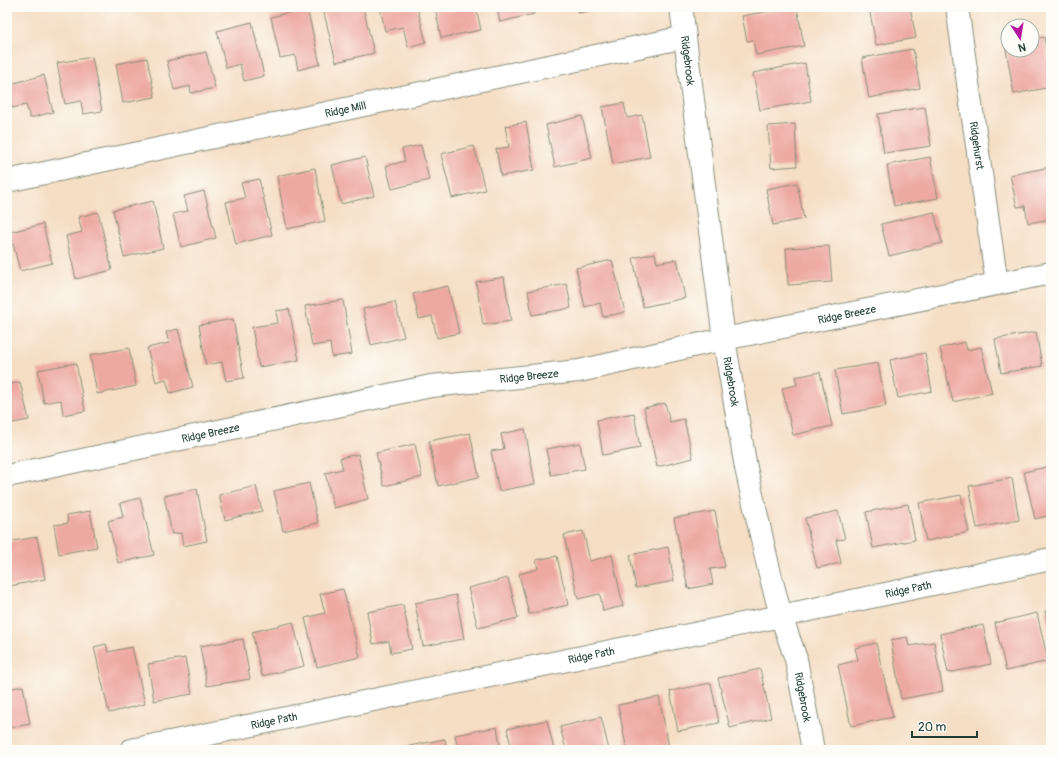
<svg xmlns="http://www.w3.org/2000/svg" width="1058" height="757" font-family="Pangolin,sans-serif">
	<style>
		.building { fill: #eda9a1 }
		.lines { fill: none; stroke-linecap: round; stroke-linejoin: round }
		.minor-casing { stroke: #8a8e7c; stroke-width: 24 }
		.tertiary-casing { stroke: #8a8e7c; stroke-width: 24 }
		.minor { stroke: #fff; stroke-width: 22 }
		.tertiary { stroke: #fff; stroke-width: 22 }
		.labels { text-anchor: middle; stroke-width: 4; stroke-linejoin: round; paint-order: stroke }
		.street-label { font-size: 11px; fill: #1f3d34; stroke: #fdfcf7 }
	</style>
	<rect width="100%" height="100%" fill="#fdfcf7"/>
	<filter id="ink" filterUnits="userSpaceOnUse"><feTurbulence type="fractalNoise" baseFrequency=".025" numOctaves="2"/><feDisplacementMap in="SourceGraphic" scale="8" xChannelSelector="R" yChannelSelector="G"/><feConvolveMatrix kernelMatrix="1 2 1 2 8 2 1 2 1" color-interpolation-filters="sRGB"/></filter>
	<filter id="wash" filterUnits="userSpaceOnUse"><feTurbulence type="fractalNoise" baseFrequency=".012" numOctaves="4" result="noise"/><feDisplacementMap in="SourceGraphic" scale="16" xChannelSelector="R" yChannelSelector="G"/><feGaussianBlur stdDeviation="0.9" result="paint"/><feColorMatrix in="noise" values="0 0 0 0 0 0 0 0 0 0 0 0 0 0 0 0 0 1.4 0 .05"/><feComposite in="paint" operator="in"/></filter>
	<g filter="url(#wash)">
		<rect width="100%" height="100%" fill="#f5dec4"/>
		<g id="blocks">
			<g class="building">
				<polygon points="330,7 363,7 374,53 336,62 323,9"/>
				<polygon points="380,7 417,7 426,42 408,47 403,27 385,31"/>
				<polygon points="435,7 476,7 481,30 441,38"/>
				<polygon points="497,7 532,7 534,14 500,22"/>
				<polygon points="577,7 603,7 603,8 578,13"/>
				<polygon points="790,7 797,7 804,46 756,55 753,40 747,41 742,16"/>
				<polygon points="869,7 910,7 916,38 876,45"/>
				<polygon points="307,8 320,64 298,70 295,55 280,58 271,17"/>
				<polygon points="252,22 264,76 244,81 240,64 226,68 217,31"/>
				<polygon points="1044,37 1051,76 1051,87 1014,94 1005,44 1008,43 1008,50 1032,50 1032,39"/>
				<polygon points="913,49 920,88 869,98 862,58"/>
				<polygon points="206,52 215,88 191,93 190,86 174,90 167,61"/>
				<polygon points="92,57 102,111 83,114 81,101 65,104 57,63"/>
				<polygon points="147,58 155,97 123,103 116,64"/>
				<polygon points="805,63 811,101 760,110 753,73"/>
				<polygon points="44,75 53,112 30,118 26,105 12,108 7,85"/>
				<polygon points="624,103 627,118 642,115 650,157 613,164 602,107"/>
				<polygon points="925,107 931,146 884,153 878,114"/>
				<polygon points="582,116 592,158 555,167 546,125"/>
				<polygon points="526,122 534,170 501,176 496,149 509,147 505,126"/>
				<polygon points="795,124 797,166 771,168 768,126"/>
				<polygon points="421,145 429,180 392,189 386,166 405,161 402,149"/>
				<polygon points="474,146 485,190 452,198 441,154"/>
				<polygon points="365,157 374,196 341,204 332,165"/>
				<polygon points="930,157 938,198 894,206 887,165"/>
				<polygon points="1051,167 1051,219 1028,223 1025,206 1017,207 1010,175"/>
				<polygon points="315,168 325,221 287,229 277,176"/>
				<polygon points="259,179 272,235 236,244 226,202 245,198 241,183"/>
				<polygon points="797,183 804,219 773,225 766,189"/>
				<polygon points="204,191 216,238 181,247 173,214 188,211 184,196"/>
				<polygon points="153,201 163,248 124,257 113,210"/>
				<polygon points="98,212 112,270 76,279 66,236 82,232 78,217"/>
				<polygon points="934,212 942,243 889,256 881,224"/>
				<polygon points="43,224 52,263 20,271 10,232"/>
				<polygon points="829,246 832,282 788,285 786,248"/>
				<polygon points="655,253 657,263 677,259 685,298 643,307 633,258"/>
				<polygon points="612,260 625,312 603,317 600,303 585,307 576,268"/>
				<polygon points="504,277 511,321 483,325 476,282"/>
				<polygon points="567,284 571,308 532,315 528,291"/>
				<polygon points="448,286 459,333 437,338 432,316 419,319 413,294"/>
				<polygon points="343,300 352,354 332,357 330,343 312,346 305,306"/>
				<polygon points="395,302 404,337 371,345 363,309"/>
				<polygon points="289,309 299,360 259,367 252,327 278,323 276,311"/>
				<polygon points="233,319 244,378 226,381 222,362 206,365 199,325"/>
				<polygon points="178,329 193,387 170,393 166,379 156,382 147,348 169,343 166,332"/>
				<polygon points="1036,332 1042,366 1001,373 995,339"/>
				<polygon points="965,342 967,350 981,347 992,393 953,402 940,348"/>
				<polygon points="129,348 136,386 97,394 90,355"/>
				<polygon points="925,353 932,391 898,398 890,360"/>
				<polygon points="76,363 85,411 63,415 61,400 44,403 38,370"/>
				<polygon points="878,363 886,406 843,414 835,370"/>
				<polygon points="820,372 832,426 793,435 782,388 797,385 795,377"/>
				<polygon points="20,382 29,420 7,424 7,385"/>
				<polygon points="665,403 670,422 684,419 693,458 657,467 644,408"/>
				<polygon points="634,413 640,448 603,455 597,420"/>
				<polygon points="525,429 535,484 499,491 491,451 504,449 501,434"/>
				<polygon points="470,433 479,477 438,486 429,441"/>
				<polygon points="580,443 585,469 551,475 546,449"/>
				<polygon points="415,444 422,477 384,486 376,453"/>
				<polygon points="358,454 368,499 334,508 325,473 343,469 340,458"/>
				<polygon points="1051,466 1051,515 1035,519 1024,472"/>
				<polygon points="1012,478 1019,520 977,528 969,486"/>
				<polygon points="309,483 318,523 283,531 274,491"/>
				<polygon points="256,486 262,511 225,520 219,495"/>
				<polygon points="197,489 207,541 183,546 181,533 172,534 164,496"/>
				<polygon points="961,495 969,532 926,541 919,503"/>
				<polygon points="140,498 154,555 118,563 108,521 123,517 120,503"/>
				<polygon points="908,504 915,540 873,548 866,512"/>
				<polygon points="90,511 97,547 59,554 54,525 68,523 67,515"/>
				<polygon points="715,511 725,567 710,569 713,584 688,589 674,518"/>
				<polygon points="838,511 845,539 836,540 841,563 817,568 805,518"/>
				<polygon points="583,531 590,561 612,555 623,606 603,611 600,594 578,599 564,535"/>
				<polygon points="37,537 45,579 10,586 7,568 7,542"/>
				<polygon points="668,547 674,581 636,588 630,555"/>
				<polygon points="557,556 568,605 529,614 519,574 538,569 536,560"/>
				<polygon points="508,578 518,618 478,628 468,588"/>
				<polygon points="343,589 360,657 317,667 305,618 325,613 320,594"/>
				<polygon points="456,595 464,639 423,646 415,603"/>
				<polygon points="403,605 412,649 391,653 389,641 373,644 367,612"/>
				<polygon points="1051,610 1051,633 1050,633 1045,611"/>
				<polygon points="1037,613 1048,661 1006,671 995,623"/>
				<polygon points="293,622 304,666 262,676 252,632"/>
				<polygon points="983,625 991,664 948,673 940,634"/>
				<polygon points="907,637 909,646 934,642 943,691 901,699 891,640"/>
				<polygon points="243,639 250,679 207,686 200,646"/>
				<polygon points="876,643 893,717 851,726 838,665 858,660 855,648"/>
				<polygon points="106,644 108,652 132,647 145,704 109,713 94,647"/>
				<polygon points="185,658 192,694 154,701 148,664"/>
				<polygon points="760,669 771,718 730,728 718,678"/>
				<polygon points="711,683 719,723 678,731 670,691"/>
				<polygon points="23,686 30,724 7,728 7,689"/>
				<polygon points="659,697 669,747 653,750 627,750 618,705"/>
				<polygon points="601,717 609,750 566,750 560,727"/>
				<polygon points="547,720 554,750 512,750 507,729"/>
				<polygon points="497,727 501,750 458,750 455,735"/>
				<polygon points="445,739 447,750 405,750 404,747"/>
			</g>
		</g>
	</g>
	<g filter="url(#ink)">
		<use href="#blocks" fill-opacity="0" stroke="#8a8e7c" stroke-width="1"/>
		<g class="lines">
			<g class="minor-casing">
				<g id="minor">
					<path id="s1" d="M957,7L997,284"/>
					<path id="s2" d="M7,181L685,37"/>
					<path id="s3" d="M7,476L431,386L579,371L724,339L1051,273"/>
					<path id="s4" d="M781,616L1051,559"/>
				</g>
			</g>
			<g class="tertiary-casing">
				<g id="tertiary">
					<path id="s5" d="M681,7L724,339L746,468L769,570L781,616L796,659L813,750"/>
					<path id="s6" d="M131,750L781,616"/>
				</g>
			</g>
			<use href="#minor" class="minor"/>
			<use href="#tertiary" class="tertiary"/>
		</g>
	</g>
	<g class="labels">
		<g class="street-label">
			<text dy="4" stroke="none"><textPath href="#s5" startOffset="54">Ridgebrook</textPath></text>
			<text dy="4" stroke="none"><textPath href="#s2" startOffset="346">Ridge Mill</textPath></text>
			<text dy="4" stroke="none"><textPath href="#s1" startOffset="140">Ridgehurst</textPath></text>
			<text dy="4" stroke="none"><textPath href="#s3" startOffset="856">Ridge Breeze</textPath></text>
			<text dy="4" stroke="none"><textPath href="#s3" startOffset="532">Ridge Breeze</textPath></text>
			<text dy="4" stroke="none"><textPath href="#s5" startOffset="378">Ridgebrook</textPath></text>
			<text dy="4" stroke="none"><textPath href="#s3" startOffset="208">Ridge Breeze</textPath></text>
			<text dy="4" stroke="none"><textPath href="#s4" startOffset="130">Ridge Path</textPath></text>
			<text dy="4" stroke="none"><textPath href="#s6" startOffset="470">Ridge Path</textPath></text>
			<text dy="4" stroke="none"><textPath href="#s5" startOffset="702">Ridgebrook</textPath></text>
			<text dy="4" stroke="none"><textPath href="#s6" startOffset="146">Ridge Path</textPath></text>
		</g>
	</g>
	<rect width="1058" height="757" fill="none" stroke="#fdfcf7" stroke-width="24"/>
	<g transform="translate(1020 38) rotate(168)"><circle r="19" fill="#fdfcf7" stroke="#a4b0a9"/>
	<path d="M0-3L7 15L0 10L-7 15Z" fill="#b5179e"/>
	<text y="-6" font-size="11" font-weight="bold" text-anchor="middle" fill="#1f3d34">N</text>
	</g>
	<path d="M912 731v6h65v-6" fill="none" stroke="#1f3d34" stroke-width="2"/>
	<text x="918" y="731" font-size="12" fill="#1f3d34" stroke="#fdfcf7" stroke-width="3" paint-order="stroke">20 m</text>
</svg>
